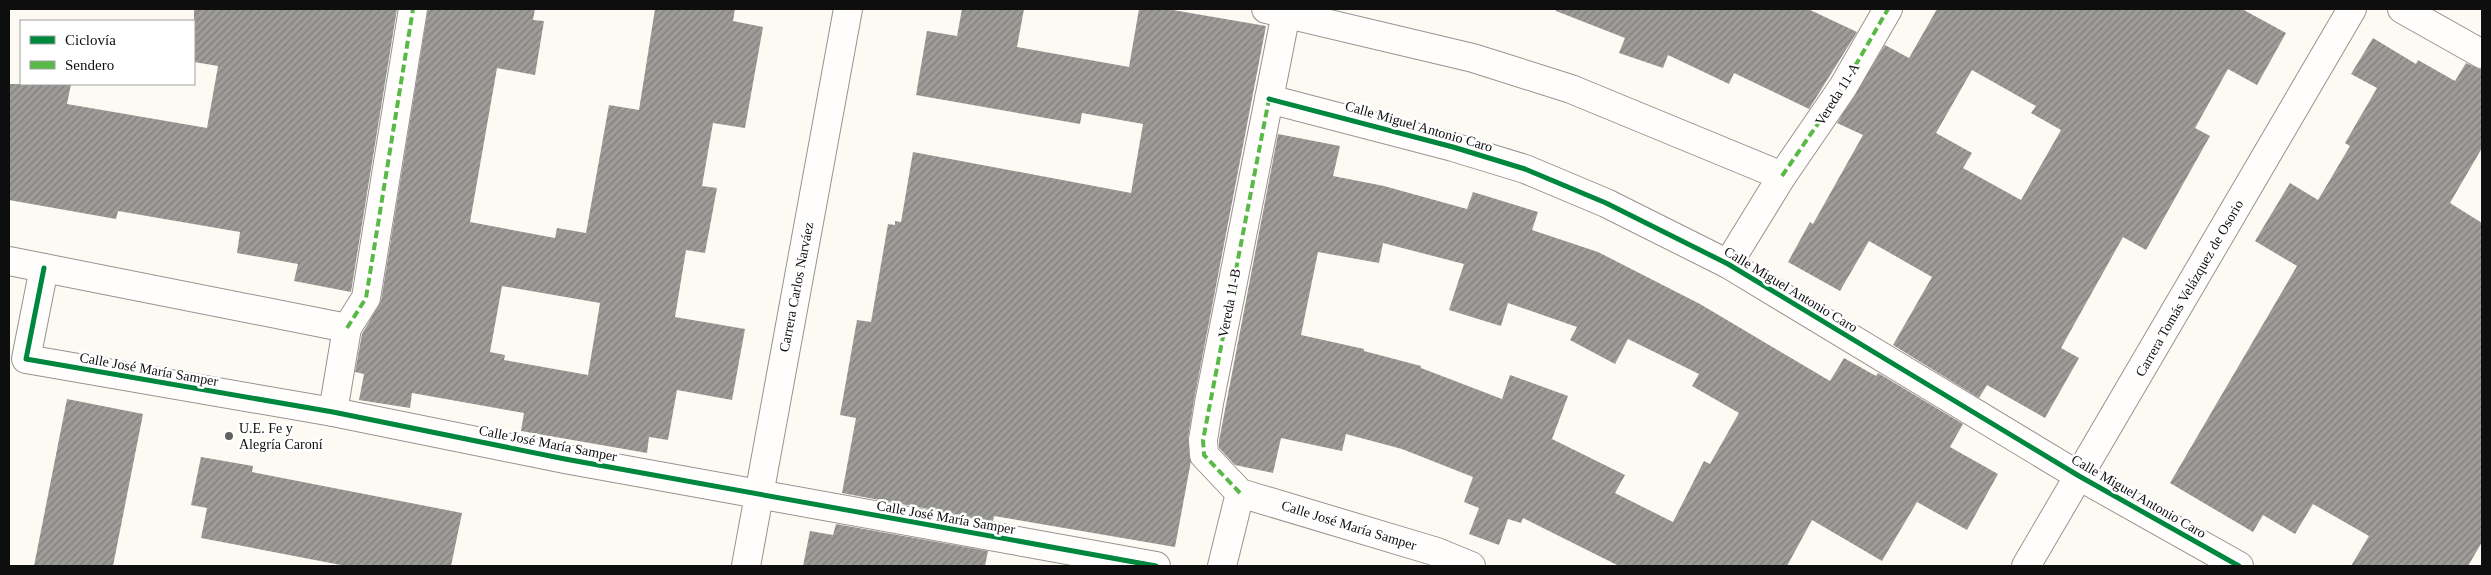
<svg xmlns="http://www.w3.org/2000/svg" width="2491" height="575" font-family="'Times New Roman',serif">
	<style>
		.building { fill: url(#building-hatch); fill-rule: evenodd }
		.lines { fill: none; stroke-linecap: round; stroke-linejoin: round }
		.street-casing { stroke: #959491; stroke-width: 30 }
		.street { stroke: #fffefd; stroke-width: 28 }
		.quiet { stroke: #58b947; stroke-width: 4; stroke-dasharray: 8 4; stroke-linecap: butt }
		.cycleway-casing { stroke: #fff; stroke-width: 8 }
		.cycleway { stroke: #00873e; stroke-width: 5 }
		.poi-dot { fill: #61615e; stroke: #fff; stroke-width: 2 }
		.labels { text-anchor: middle; stroke-width: 5; stroke-linejoin: round; paint-order: stroke }
		.street-label { font-size: 14px; fill: #0e0e0e; stroke: #fff }
		.poi-label { font-size: 14px; fill: #0e0e0e; stroke: #fff; text-anchor: start }
	</style>
	<defs>
		<pattern id="building-hatch" width="6" height="6" patternUnits="userSpaceOnUse" patternTransform="scale(1.25)"><rect width="6" height="6" fill="#9e9c98"/><path d="M-1 1l2-2M0 6l6-6M5 7l2-2" fill="none" stroke="#7f7e7a"/></pattern>
	</defs>
	<rect width="100%" height="100%" fill="#fcfaf2"/>
	<g class="building">
		<polygon points="194,9 397,9 351,292 294,281 298,264 237,253 240,232 118,211 116,219 9,200 9,84 71,84 67,104 207,128 218,66 194,62"/>
		<path d="M428,9H535L533,20L544,21L535,75L497,68L470,222L555,238L557,228L586,233L609,105L639,110L655,9H735L733,21L763,27L745,128L713,123L702,186L717,188L705,253L686,250L675,317L745,329L732,400L677,390L668,440L649,437L647,453L521,431L524,413L412,393L410,408L359,400L364,374L355,372L362,334L381,301ZM502,286L600,303L588,375L504,360L505,355L490,352Z"/>
		<polygon points="962,9 1024,9 1017,47 1129,67 1139,9 1167,9 1266,26 1194,400 1188,438 1191,461 1175,547 994,516 993,521 842,493 856,418 840,415 857,320 871,322 888,224 895,225 895,221 901,222 913,152 1131,193 1143,124 1082,113 1080,124 916,95 927,31 957,36"/>
		<polygon points="1556,9 1808,9 1857,32 1809,109 1734,73 1729,84 1668,55 1663,68 1619,53 1625,38 1556,11"/>
		<path d="M1937,9H2242L2286,33L2257,85L2228,69L2195,128L2210,136L2146,250L2123,237L2061,348L2079,358L2045,418L1987,385L1979,398L1893,345L1932,277L1869,241L1840,291L1788,262L1810,222L1813,224L1863,135L1837,123L1885,45L1909,58ZM1972,70L2036,106L2031,113L2061,130L2021,200L1963,168L1972,153L1936,133Z"/>
		<polygon points="2373,38 2416,64 2418,60 2455,81 2466,63 2482,70 2482,148 2450,203 2482,223 2482,542 2468,566 2351,566 2369,536 2313,504 2295,534 2263,515 2253,532 2170,483 2297,266 2255,241 2290,183 2318,200 2350,146 2345,143 2377,88 2351,74"/>
		<path d="M1278,134L1340,146L1333,176L1384,186L1467,209L1473,192L1538,212L1532,230L1598,252L1700,304L1830,381L1844,358L1876,376L1878,373L1963,424L1950,447L1998,474L1967,530L1917,502L1882,561L1812,520L1787,566H1619L1523,518L1521,523L1508,519L1499,545L1469,534L1479,508L1464,502L1473,477L1402,449L1346,434L1342,451L1281,438L1273,473L1235,465L1219,448V441ZM1383,243L1464,264L1449,310L1501,326L1508,303L1577,327L1570,340L1615,364L1628,339L1699,374L1692,386L1739,413L1710,464L1704,461L1673,522L1615,493L1625,475L1552,439L1568,396L1510,375L1502,399L1421,368V366L1364,351V349L1301,335L1318,252L1379,263Z"/>
		<polygon points="67,399 143,414 113,566 34,566"/>
		<polygon points="201,457 253,466 252,472 462,513 451,566 346,566 201,538 207,508 191,505"/>
		<polygon points="836,524 988,551 985,566 803,566 810,531 833,535"/>
	</g>
	<g class="lines">
		<g class="street-casing">
			<g id="street">
				<polyline points="1266,9 1473,58 1571,89 1782,176"/>
				<polyline points="2402,9 2482,54"/>
				<polyline points="1286,13 1209,403 1203,440 1204,455 1240,493 1437,552 1471,566"/>
				<polyline points="1269,99 1453,147 1525,169 1606,203 1728,264 2079,476 2239,566"/>
				<polyline points="9,261 347,328"/>
				<polyline points="1728,264 1782,176 1843,87 1888,9"/>
				<polyline points="44,268 26,359 333,412 565,459 1156,566"/>
				<polyline points="333,412 347,328 366,298 413,9"/>
				<polyline points="746,566 848,9"/>
				<polyline points="1222,566 1240,493"/>
				<polyline points="2026,566 2352,9"/>
			</g>
		</g>
		<use href="#street" class="street"/>
		<g class="quiet">
			<polyline points="1782,176 1843,87 1888,9"/>
			<polyline points="347,328 366,298 413,9"/>
			<polyline points="1240,493 1204,455 1203,440 1269,99"/>
		</g>
		<g class="cycleway-casing">
			<g id="cycleway">
				<polyline points="1269,99 1453,147 1525,169 1606,203 1728,264 2079,476 2239,566"/>
				<polyline points="44,268 26,359 333,412 565,459 1156,566"/>
			</g>
		</g>
		<use href="#cycleway" class="cycleway"/>
	</g>
	<circle class="poi-dot" cx="229" cy="436" r="5"/>
	<g class="labels">
		<g class="street-label">
			<text transform="translate(1837 94) rotate(-58)" y="5">Vereda 11-A</text>
			<text transform="translate(1419 126) rotate(16)" y="5">Calle Miguel Antonio Caro</text>
			<text transform="translate(796 287) rotate(-79)" y="5">Carrera Carlos Narváez</text>
			<text transform="translate(2189 288) rotate(-60)" y="5">Carrera Tomás Velázquez de Osorio</text>
			<text transform="translate(1791 289) rotate(31)" y="5">Calle Miguel Antonio Caro</text>
			<text transform="translate(1229 303) rotate(-79)" y="5">Vereda 11-B</text>
			<text transform="translate(149 369) rotate(10)" y="5">Calle José María Samper</text>
			<text transform="translate(548 443) rotate(11)" y="5">Calle José María Samper</text>
			<text transform="translate(2139 496) rotate(30)" y="5">Calle Miguel Antonio Caro</text>
			<text transform="translate(946 517) rotate(10)" y="5">Calle José María Samper</text>
			<text transform="translate(1349 525) rotate(17)" y="5">Calle José María Samper</text>
		</g>
		<g class="poi-label">
			<text x="239" y="433">U.E. Fe y<tspan x="239" dy="16">Alegría Caroní</tspan></text>
		</g>
	</g>
	<rect width="2491" height="575" fill="none" stroke="#0e0e0e" stroke-width="20"/>
	<rect x="20" y="20" width="175" height="65" fill="#ffffff" stroke="#9f9f9f"/>
	<rect x="30" y="36" width="25" height="8" fill="#00873e" stroke="#9f9f9f"/>
	<text x="65" y="45" font-size="15" fill="#0e0e0e">Ciclovía</text>
	<rect x="30" y="61" width="25" height="8" fill="#58b947" stroke="#9f9f9f"/>
	<text x="65" y="70" font-size="15" fill="#0e0e0e">Sendero</text>
</svg>
